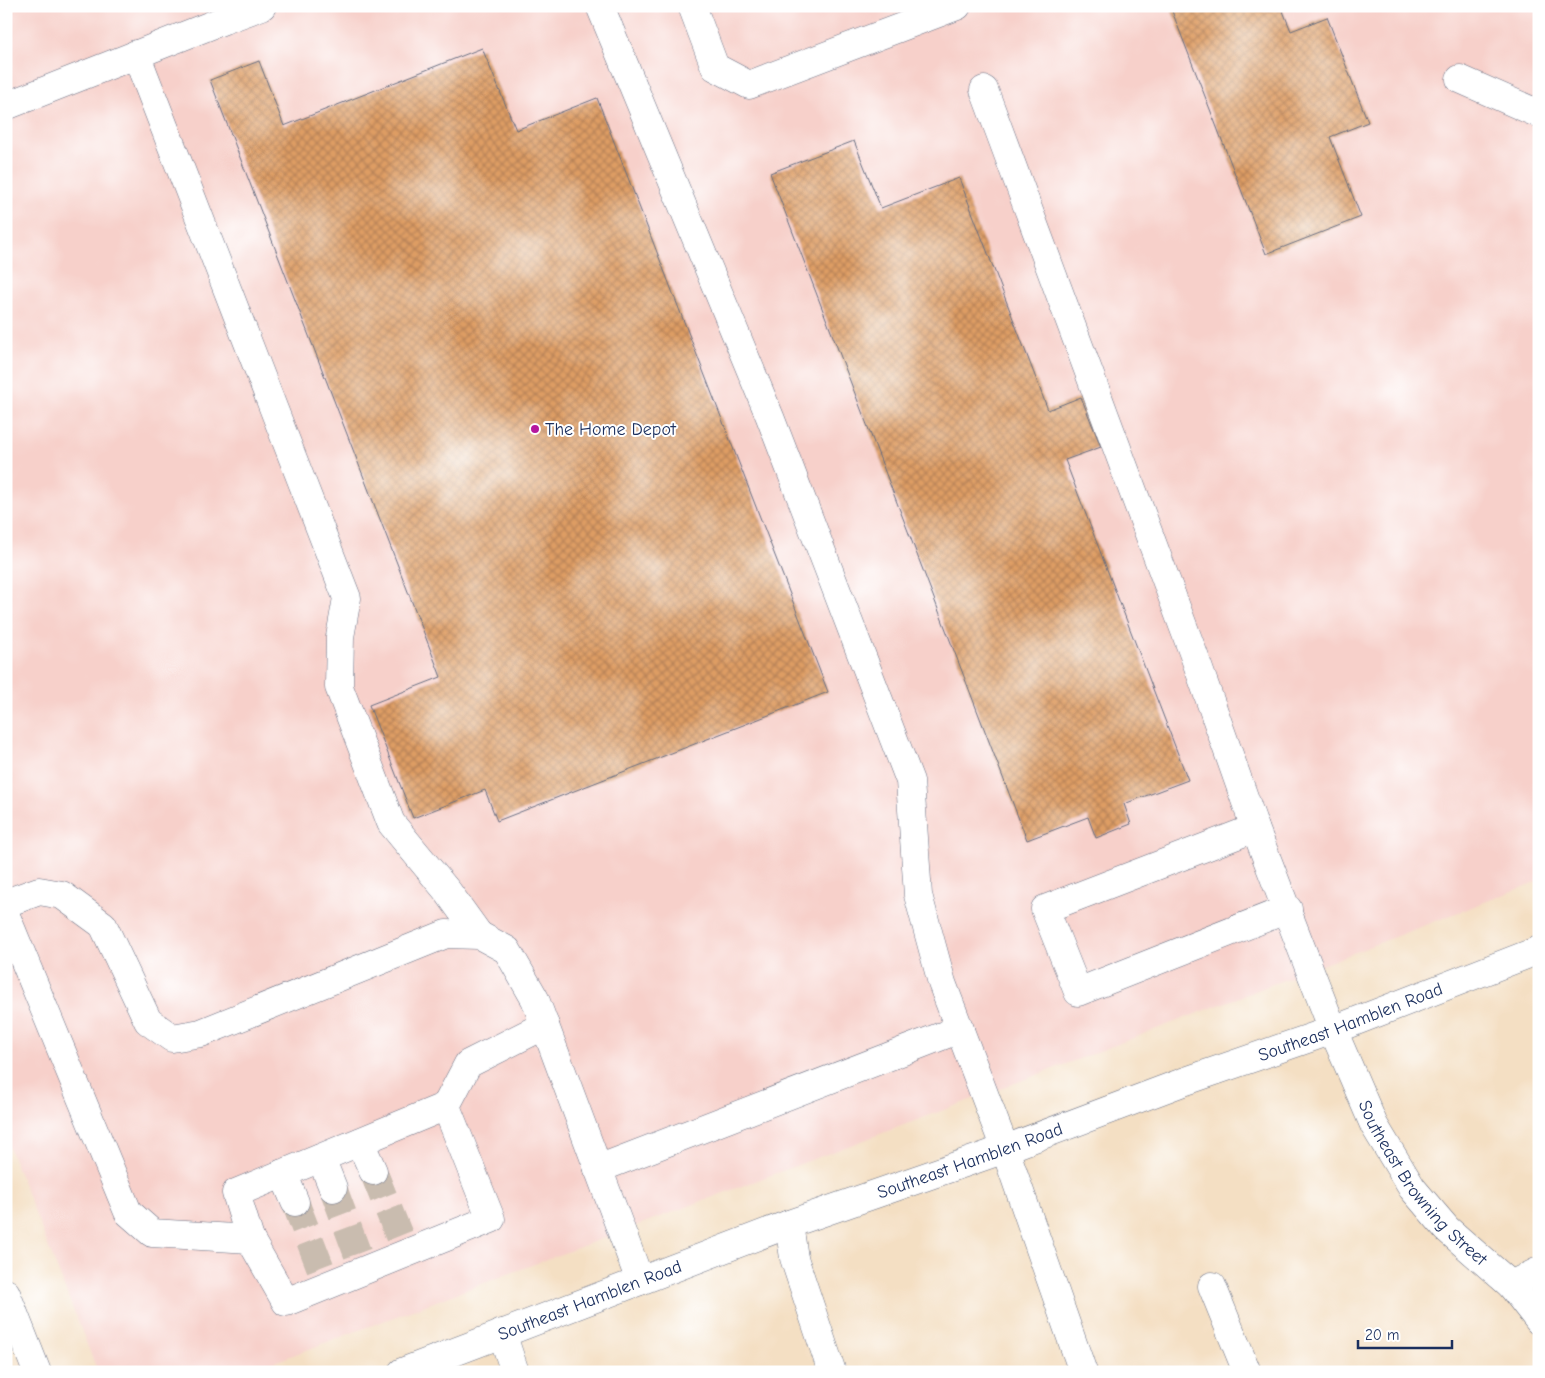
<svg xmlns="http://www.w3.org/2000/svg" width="1545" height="1378" font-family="'Comic Neue',sans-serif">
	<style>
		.built { fill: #f7d0ca }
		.building { fill: url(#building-cross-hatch) }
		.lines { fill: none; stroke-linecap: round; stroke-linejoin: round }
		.minor-tunnel { stroke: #c9bcaf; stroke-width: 28; stroke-dasharray: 28 14; stroke-linecap: butt }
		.minor-casing { stroke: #676d81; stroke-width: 29 }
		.major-casing { stroke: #676d81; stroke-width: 29 }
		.minor { stroke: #fff; stroke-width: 28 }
		.major { stroke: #fff; stroke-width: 28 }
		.poi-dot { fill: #b5179e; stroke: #fff; stroke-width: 2 }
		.labels { text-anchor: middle; stroke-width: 4; stroke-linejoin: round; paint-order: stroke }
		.poi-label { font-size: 18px; fill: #1b2f5e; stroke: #fff; text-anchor: start }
		.street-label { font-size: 18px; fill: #1b2f5e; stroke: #fff }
	</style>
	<defs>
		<pattern id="building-cross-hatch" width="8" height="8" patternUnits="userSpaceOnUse" patternTransform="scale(1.25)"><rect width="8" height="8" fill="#de9d64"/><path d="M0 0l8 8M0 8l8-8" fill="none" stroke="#b38056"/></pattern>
	</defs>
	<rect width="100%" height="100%" fill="#fff"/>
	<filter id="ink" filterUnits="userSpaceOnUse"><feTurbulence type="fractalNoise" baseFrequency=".02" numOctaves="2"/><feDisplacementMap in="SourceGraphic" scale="10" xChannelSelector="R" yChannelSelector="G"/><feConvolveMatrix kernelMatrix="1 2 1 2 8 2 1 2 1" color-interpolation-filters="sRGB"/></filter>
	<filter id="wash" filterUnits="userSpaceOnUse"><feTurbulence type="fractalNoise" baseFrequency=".0096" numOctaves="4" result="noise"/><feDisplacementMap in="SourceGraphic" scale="20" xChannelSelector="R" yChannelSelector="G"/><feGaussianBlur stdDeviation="1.12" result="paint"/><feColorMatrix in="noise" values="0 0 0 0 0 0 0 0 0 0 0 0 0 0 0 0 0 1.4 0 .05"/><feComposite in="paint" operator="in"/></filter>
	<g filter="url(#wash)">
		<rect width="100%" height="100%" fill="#f4dfc3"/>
		<polygon class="built" points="6,6 1539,6 1539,881 1066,1064 248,1372 98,1372 6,1140"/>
		<g id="blocks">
			<g class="building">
				<polygon points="1170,6 1281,6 1291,31 1327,17 1368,122 1330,137 1361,217 1266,254"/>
				<polygon points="482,48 516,130 597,98 828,692 497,821 485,790 413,818 369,705 441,677 210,80 259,61 284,126"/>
				<polygon points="854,141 881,208 959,178 1048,410 1081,397 1101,447 1065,460 1188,780 1124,804 1131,824 1096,838 1088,817 1027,840 770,173"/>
			</g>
		</g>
	</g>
	<g filter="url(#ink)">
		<use href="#blocks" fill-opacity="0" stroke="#676d81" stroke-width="1"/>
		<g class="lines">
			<g class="minor-tunnel">
				<polyline points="373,1171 400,1238"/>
				<polyline points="333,1188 358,1255"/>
				<polyline points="295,1202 321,1269"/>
			</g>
			<g class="minor-casing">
				<g id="minor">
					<polyline points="600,6 770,417 910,781 918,895 942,983 1005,1149 1083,1372"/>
					<polyline points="692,6 715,67 749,85 957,6"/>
					<polyline points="136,54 347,598 340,637 339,687 391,823 448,892 479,935"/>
					<polyline points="1460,79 1539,114"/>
					<path id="s1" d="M984,90L1195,658L1255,828L1333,1030L1374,1125L1412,1188L1447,1229L1511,1285L1539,1321"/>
					<polyline points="6,106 224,20 262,6"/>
					<polyline points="1255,828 1045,909 1078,992 1288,909"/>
					<polyline points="6,903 39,891 62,895 103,925 148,1021 172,1038 201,1033 446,934 479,935 507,950 535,999 640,1281"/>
					<polyline points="6,916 128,1212 152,1233 250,1239 286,1302 491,1219 446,1106 468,1064 545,1025"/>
					<polyline points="360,1142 373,1171"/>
					<polyline points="321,1158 333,1188"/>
					<polyline points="598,1169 960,1029"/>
					<polyline points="283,1173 295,1202"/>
					<polyline points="789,1224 794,1258 832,1372"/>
					<polyline points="250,1239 236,1193 446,1106"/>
					<polyline points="1511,1285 1539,1271"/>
					<polyline points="1212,1286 1247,1372"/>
					<polyline points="6,1293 37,1372"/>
					<polyline points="502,1333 515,1372"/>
				</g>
			</g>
			<g class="major-casing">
				<g id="major">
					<path id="s2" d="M402,1372L789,1224L1005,1149L1183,1082L1333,1030L1539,950"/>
				</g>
			</g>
			<use href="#minor" class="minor"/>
			<use href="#major" class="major"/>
		</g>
	</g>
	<circle class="poi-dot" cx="535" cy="429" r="5"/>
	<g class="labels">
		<g class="poi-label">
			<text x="545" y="435">The Home Depot</text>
		</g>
		<g class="street-label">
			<text dy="6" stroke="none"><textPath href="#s2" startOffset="1011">Southeast Hamblen Road</textPath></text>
			<text dy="6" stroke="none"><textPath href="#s2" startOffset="606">Southeast Hamblen Road</textPath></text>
			<text dy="6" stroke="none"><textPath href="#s1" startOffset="1182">Southeast Browning Street</textPath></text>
			<text dy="6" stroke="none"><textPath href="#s2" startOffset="201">Southeast Hamblen Road</textPath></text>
		</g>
	</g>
	<rect width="1545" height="1378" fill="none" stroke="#fff" stroke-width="25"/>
	<path d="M1358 1340v8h94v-8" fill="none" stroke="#1b2f5e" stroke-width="2.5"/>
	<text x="1365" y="1340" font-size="15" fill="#1b2f5e" stroke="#ffffff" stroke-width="4" paint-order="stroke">20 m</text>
</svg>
